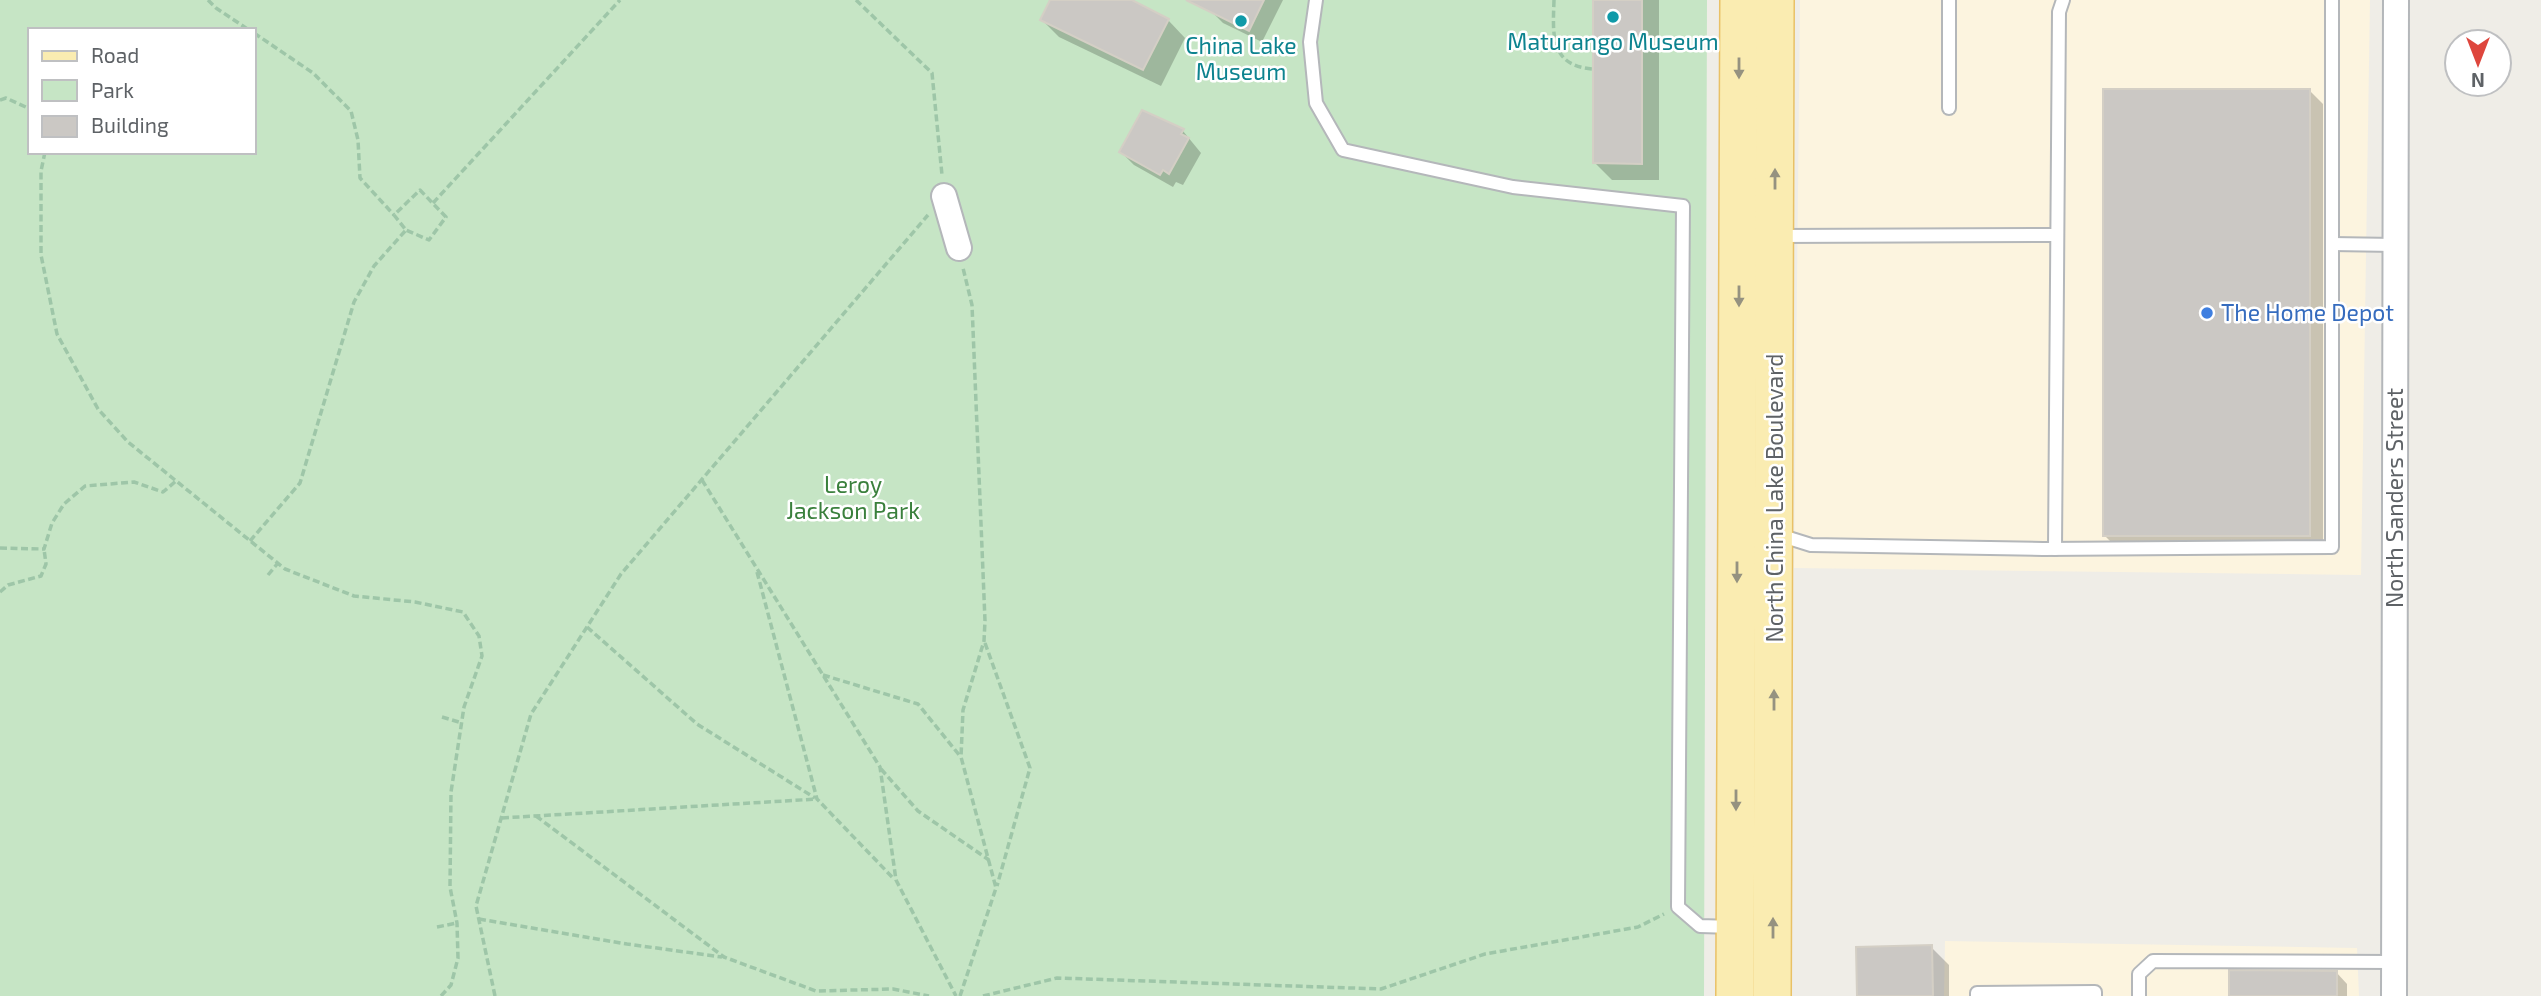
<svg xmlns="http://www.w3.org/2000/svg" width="2541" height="996" font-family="'Exo 2',sans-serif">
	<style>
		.commercial { fill: #fcf4df }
		.green { fill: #c6e5c5; fill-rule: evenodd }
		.shadow { fill: #0003 }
		.building { fill: #cbc8c4; stroke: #d4cfc5; stroke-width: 2 }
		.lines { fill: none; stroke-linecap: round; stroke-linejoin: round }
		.lane-casing { stroke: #b4b7ba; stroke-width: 16 }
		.street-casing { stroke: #b4b7ba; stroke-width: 28 }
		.primary-casing { stroke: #e9c166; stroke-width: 40 }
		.path { stroke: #9ec6a8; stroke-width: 3.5; stroke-dasharray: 7 3.5; stroke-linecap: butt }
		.lane { stroke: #fff; stroke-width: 12 }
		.street { stroke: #fff; stroke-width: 24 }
		.primary { stroke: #faecb1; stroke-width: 37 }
		.oneway { fill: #959280 }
		.culture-dot { fill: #0f9aa8; stroke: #fff; stroke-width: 2.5 }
		.shop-dot { fill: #3f7fe0; stroke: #fff; stroke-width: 2.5 }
		.labels { text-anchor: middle; stroke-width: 5; stroke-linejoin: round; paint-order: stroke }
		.culture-label { font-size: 23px; fill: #0d838f; stroke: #fff }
		.shop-label { font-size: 23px; fill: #366cbe; stroke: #fff; text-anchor: start }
		.park-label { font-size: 23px; fill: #3a803c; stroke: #fff }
		.street-label { font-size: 23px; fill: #5e6266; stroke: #fff }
	</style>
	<rect width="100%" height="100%" fill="#efede7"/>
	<g class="commercial">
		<polygon points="1800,0 2370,0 2361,575 1794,568"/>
		<polygon points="1945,941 2357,948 2359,996 1944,996"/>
	</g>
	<path class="green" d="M0,0H1707L1704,996H0ZM30,30H254V152H30Z"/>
	<g class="shadow">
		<polygon points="1052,0 1128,0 1168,20 1185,38 1161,86 1059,37 1042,20"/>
		<polygon points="1215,0 1283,0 1262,42 1223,23 1210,10"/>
		<polygon points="1595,0 1659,0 1659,180 1612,180 1595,163"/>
		<polygon points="2310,91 2323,104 2323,549 2118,549 2105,536"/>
		<polygon points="1183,131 1201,153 1183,185 1176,182 1173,187 1134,165 1121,152"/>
		<polygon points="1931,947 1949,965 1949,996 1858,996"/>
		<polygon points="2336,972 2347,984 2347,996 2230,996"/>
	</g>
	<g class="building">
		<polygon points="1050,0 1132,0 1169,19 1143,70 1040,20"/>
		<polygon points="1186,0 1264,0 1249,31"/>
		<polygon points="1593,0 1642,0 1642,164 1593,163"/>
		<rect x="2103" y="89" width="207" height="447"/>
		<polygon points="1142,110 1184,129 1181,134 1189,138 1169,174 1163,170 1160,175 1119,152"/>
		<polygon points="1932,945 1933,996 1857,996 1856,947"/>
		<polygon points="2229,970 2337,971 2337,996 2229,996"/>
	</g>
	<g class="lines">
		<g class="lane-casing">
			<g id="lane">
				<polyline points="1316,0 1310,42 1316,103 1343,150 1513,187 1683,206 1678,907 1700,926 1733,927"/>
				<polyline points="1949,108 1949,0"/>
				<polyline points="1778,236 2057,235"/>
				<polyline points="2332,244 2395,245"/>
				<polyline points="1779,535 1811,545 2043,549 2332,547 2332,0"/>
				<polyline points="2055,549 2059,12 2063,0"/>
				<polyline points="1977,996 1977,993 2095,992 2095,996"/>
				<polyline points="2139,996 2139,974 2153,961 2394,962"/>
			</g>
		</g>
		<g class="street-casing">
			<g id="street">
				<polyline points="944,196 959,248"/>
				<polyline points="2394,996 2396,0"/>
			</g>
		</g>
		<g class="primary-casing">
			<g id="primary">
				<polyline points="1735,996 1739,0"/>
				<polyline points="1772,996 1775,0"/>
			</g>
		</g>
		<g class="path">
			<polyline points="208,0 216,8 249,30"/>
			<polyline points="856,0 932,73 942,175"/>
			<path d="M1554,0C1553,33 1549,66 1593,69"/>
			<polyline points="254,33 313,73 351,111 358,140 360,178 394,215"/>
			<polyline points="0,100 6,98 30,109"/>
			<polyline points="45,152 41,171 41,255 57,334 98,409 128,442 285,569 354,596 415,602 463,612 479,636 482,656 464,707 451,792 450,887 457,923 458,958 451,985 441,996"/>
			<polyline points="433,203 620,0"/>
			<polyline points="702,480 880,767 896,880 956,996"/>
			<polyline points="250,541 300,483 354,302 374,266 406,230 394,215 420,190 446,217 429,240 406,230"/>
			<polyline points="0,548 44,549 52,523 64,504 85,486 134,482 163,492 176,481"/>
			<polyline points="757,572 817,799 894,879"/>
			<polyline points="268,575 278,563"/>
			<polyline points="0,592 8,585 41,576 46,564 44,549"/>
			<polyline points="587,627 697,724 815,798"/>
			<polyline points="985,643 1030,768 997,886"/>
			<polyline points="823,675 918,704 960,756"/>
			<polyline points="442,717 462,723"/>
			<polyline points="881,769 918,811 989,860"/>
			<polyline points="536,816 724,957 816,991 893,989 929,996"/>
			<polyline points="502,818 817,799"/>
			<polyline points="479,919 627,944 722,957"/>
			<polyline points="437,927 457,923"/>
			<polyline points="495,996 476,906 531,714 621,574 928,215"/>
			<polyline points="960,996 996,888 961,757 963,710 984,641 985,621 972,305 963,268"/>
			<polyline points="983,996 1057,978 1381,989 1485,954 1638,927 1664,914"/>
		</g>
		<use href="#lane" class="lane"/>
		<use href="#street" class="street"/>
		<use href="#primary" class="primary"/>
	</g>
	<defs><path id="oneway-solid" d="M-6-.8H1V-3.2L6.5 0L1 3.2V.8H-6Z" transform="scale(1.75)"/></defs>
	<g class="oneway">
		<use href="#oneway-solid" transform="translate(1739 68) rotate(90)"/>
		<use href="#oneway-solid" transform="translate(1775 179) rotate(-90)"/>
		<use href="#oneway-solid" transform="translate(1739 296) rotate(90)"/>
		<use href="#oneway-solid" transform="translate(1737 572) rotate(90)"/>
		<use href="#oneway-solid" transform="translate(1774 700) rotate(-90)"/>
		<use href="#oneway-solid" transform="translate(1736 800) rotate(90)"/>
		<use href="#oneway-solid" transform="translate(1773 928) rotate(-90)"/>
	</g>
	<g class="culture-dot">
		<circle cx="1613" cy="17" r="7"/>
		<circle cx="1241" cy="21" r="7"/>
	</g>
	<circle class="shop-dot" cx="2207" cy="313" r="7"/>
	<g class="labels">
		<g class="culture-label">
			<text x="1613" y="50">Maturango Museum</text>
			<text x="1241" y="54">China Lake<tspan x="1241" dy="26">Museum</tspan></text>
		</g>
		<g class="shop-label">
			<text x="2221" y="321">The Home Depot</text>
		</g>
		<g class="park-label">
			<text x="853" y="493">Leroy<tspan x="853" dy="26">Jackson Park</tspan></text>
		</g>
		<g class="street-label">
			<text transform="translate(1775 498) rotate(-90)" y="8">North China Lake Boulevard</text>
			<text transform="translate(2395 498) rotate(-90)" y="8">North Sanders Street</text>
		</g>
	</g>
	<rect x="28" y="28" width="228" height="126" fill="#ffffff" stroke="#bfc0c2" stroke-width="2"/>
	<rect x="42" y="51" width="35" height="10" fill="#faecb1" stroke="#bfc0c2" stroke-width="2"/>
	<text x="91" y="63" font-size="21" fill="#5e6266">Road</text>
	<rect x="42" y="80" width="35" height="21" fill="#c6e5c5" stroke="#bfc0c2" stroke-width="2"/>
	<text x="91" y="98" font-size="21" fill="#5e6266">Park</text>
	<rect x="42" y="116" width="35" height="21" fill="#cbc8c4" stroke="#bfc0c2" stroke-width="2"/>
	<text x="91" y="133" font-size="21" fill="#5e6266">Building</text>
	<g transform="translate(2478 63) rotate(180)"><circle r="33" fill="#ffffff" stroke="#bfc0c2" stroke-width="2"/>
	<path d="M0-5L12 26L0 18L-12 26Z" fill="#de463d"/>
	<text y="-10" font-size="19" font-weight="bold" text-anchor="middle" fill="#5e6266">N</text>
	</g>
</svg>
